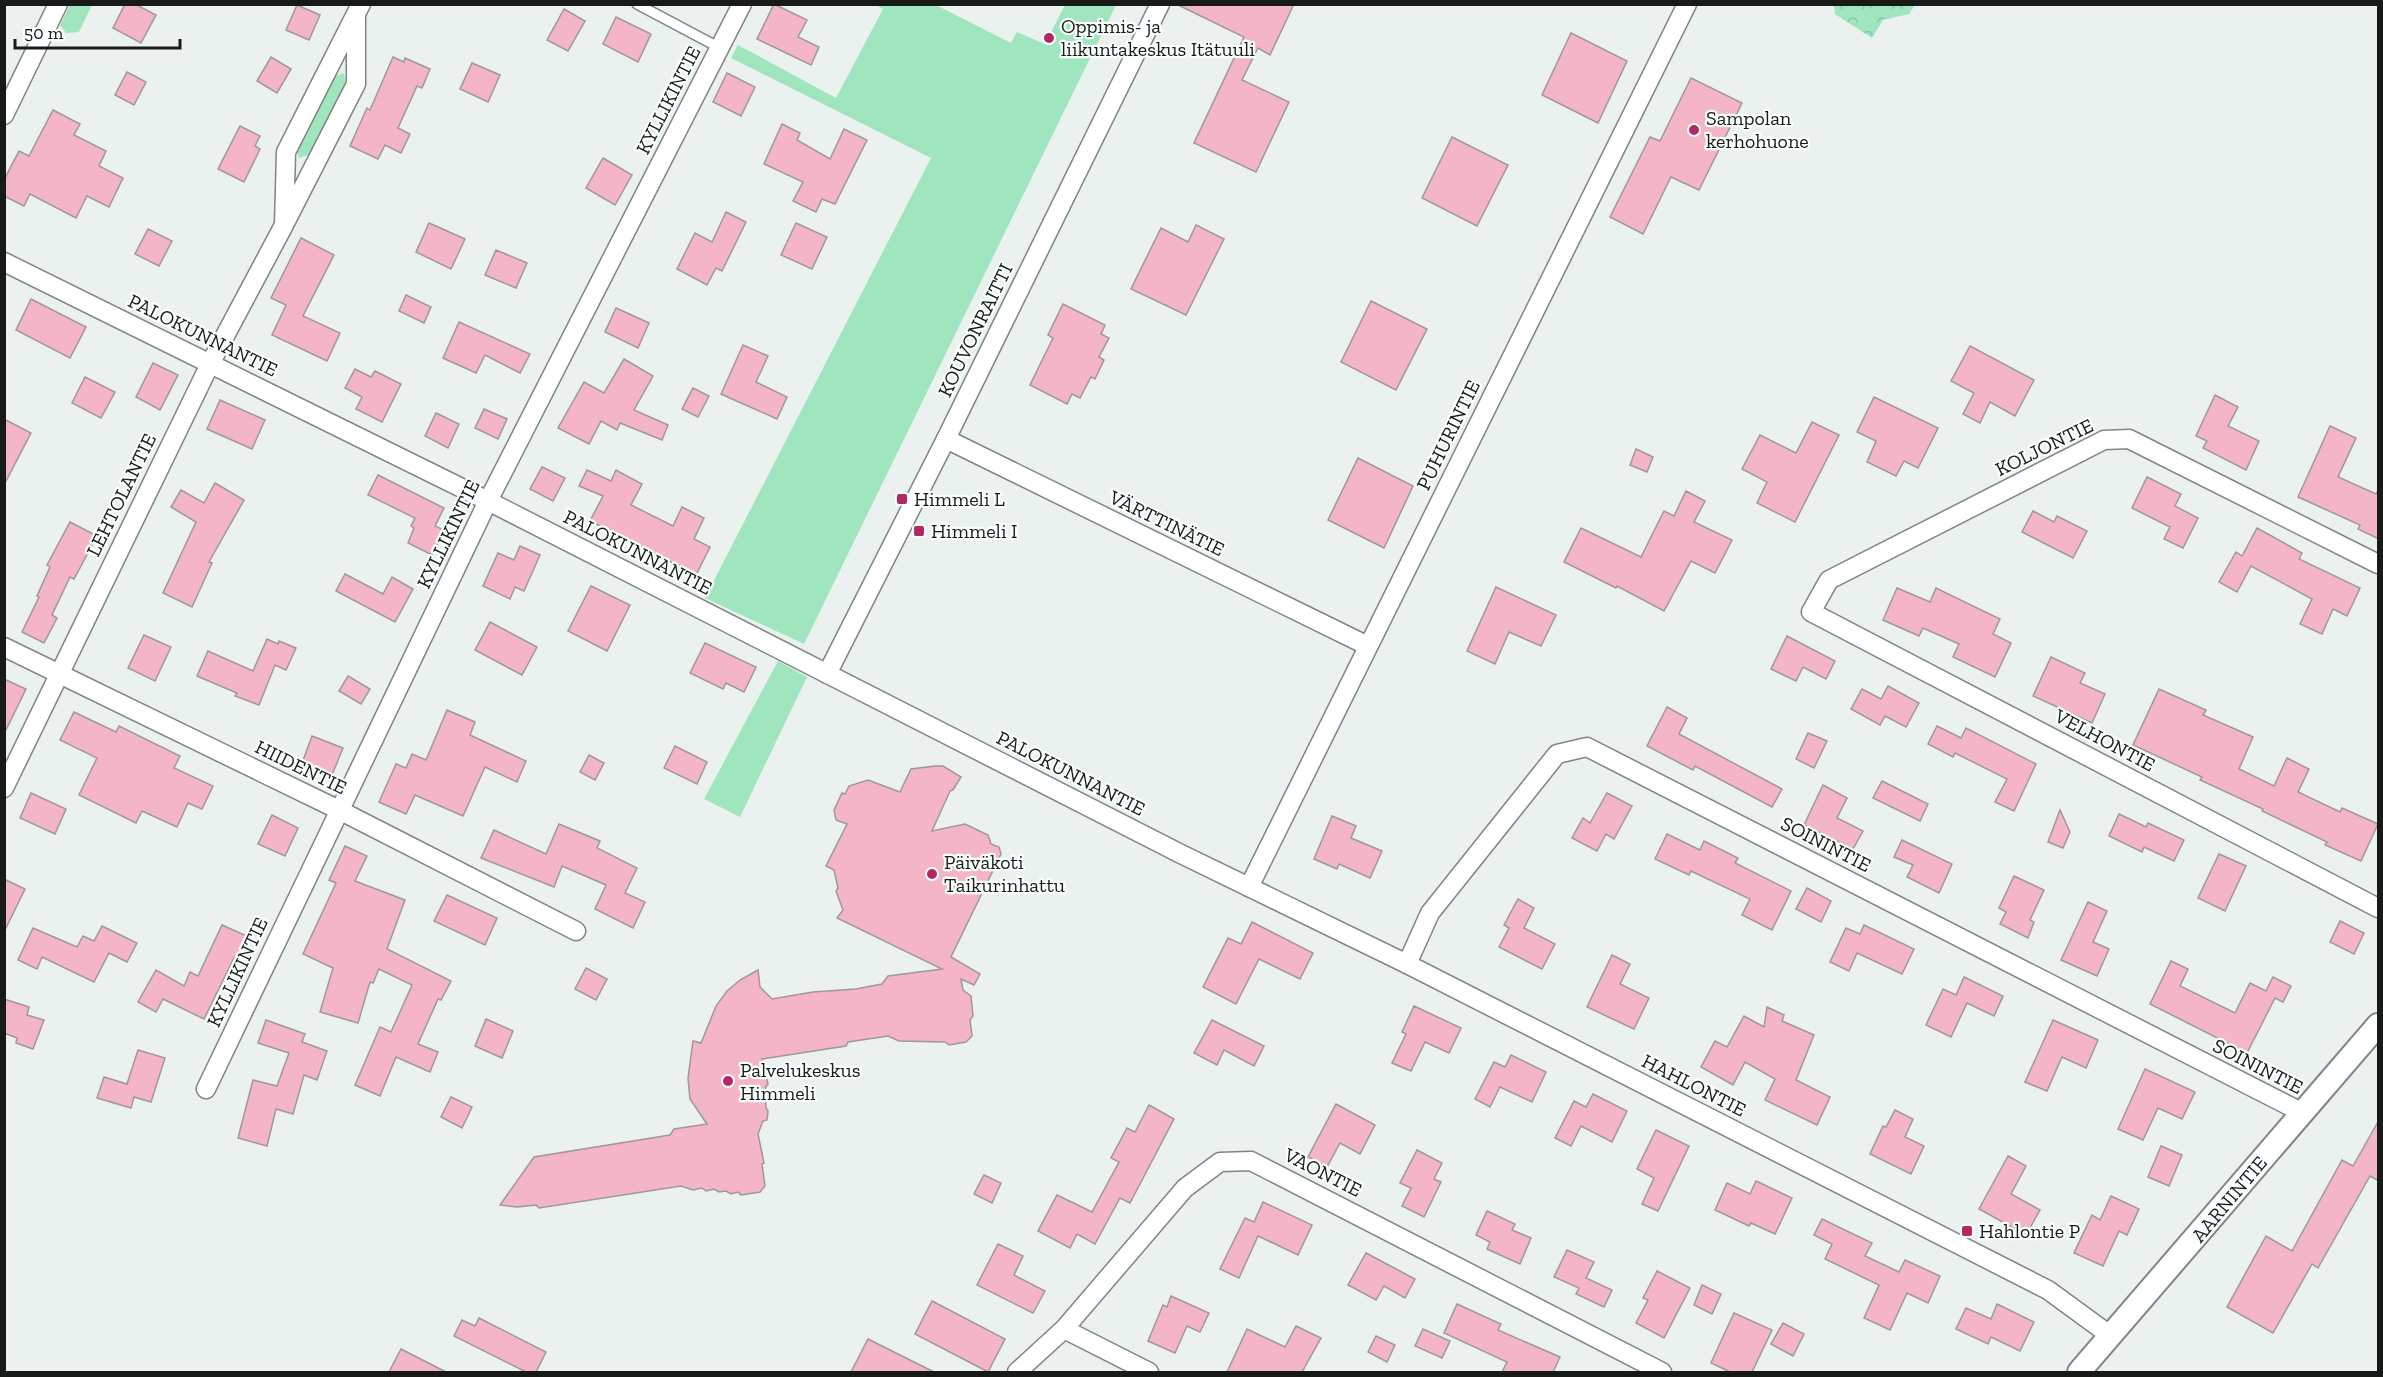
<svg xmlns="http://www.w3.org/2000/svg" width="2383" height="1377" font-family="'Zilla Slab',serif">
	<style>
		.grass { fill: #9fe6be }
		.park { fill: url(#park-crowns) }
		.building { fill: #f4b5c7; stroke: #9e9899; stroke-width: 1.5 }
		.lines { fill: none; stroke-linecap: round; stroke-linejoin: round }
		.service-casing { stroke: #808582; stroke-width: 12 }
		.minor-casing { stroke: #808582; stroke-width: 21 }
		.tertiary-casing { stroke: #808582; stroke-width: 26 }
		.service { stroke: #fff; stroke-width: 9 }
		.minor { stroke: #fff; stroke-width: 18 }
		.tertiary { stroke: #fff; stroke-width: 22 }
		.poi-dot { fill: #b32763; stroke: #f9fffb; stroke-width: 2 }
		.labels { text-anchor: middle; stroke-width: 4.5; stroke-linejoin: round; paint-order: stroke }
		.poi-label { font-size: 20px; fill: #181a18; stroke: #f9fffb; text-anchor: start }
		.street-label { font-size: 20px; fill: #181a18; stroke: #f9fffb }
	</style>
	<defs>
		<pattern id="park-crowns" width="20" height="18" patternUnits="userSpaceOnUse" patternTransform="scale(1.5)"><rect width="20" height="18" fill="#9fe6be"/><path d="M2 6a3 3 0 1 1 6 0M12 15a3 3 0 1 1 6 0" fill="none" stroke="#88c5a3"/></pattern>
	</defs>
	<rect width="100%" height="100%" fill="#ebf1ee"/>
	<g class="grass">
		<polygon points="70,5 92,5 79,32 66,33 60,25"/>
		<polygon points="875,5 936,5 1011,43 1017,32 1045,44 1065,5 1116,5 804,644 705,598 931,158 731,58 738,45 836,98 883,9"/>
		<polygon points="344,73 346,89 311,154 299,158 296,147 329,78"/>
		<polygon points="778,661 807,677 740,817 704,799"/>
	</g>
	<polygon class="park" points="1834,5 1834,4 1915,5 1909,14 1883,20 1872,38 1835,14"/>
	<g class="building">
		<polygon points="125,4 135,4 156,15 141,43 113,28"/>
		<polygon points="774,4 807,20 798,37 819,47 811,65 757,39"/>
		<polygon points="1176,4 1294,4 1270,55 1258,48 1242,80 1289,102 1256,172 1194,143 1244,37"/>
		<polygon points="297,5 320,15 309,40 286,30"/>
		<polygon points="564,9 585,21 568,51 547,40"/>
		<polygon points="616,17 651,34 638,62 603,44"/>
		<polygon points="1571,33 1627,61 1598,123 1542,95"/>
		<polygon points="271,57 291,69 277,93 257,81"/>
		<polygon points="393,57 404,62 405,58 430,69 422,88 417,86 398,128 410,134 401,153 385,145 378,159 350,146 367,108 370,110"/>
		<polygon points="472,63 500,75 488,102 460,89"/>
		<polygon points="127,72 146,82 134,105 115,95"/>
		<polygon points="727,73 755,87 741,116 713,102"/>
		<polygon points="1691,78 1742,103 1699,190 1671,177 1643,234 1610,217 1650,137 1660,141"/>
		<polygon points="53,110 80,124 74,135 106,151 99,166 123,178 109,207 87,196 76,218 30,194 24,206 4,196 4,180 19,151 29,156"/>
		<polygon points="782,124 800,133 797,140 830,159 844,129 867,140 835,204 822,199 816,212 793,201 803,182 764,164"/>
		<polygon points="240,126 260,136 255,146 260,149 244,182 218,169"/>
		<polygon points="1452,137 1508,165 1477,226 1422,198"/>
		<polygon points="603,158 632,175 615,205 586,188"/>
		<polygon points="726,212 746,222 722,271 716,268 707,285 677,269 695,233 712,242"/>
		<polygon points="429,223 465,239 451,269 416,252"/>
		<polygon points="796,223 827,237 812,269 781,255"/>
		<polygon points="1196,225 1224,239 1186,315 1131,289 1161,228 1188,242"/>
		<polygon points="148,229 172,241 159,266 135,254"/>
		<polygon points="301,238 334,255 303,316 340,333 327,361 272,335 286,305 271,298"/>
		<polygon points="496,250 527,263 516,288 485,275"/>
		<polygon points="406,295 431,307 424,323 399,311"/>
		<polygon points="31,299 86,327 70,358 16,330"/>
		<polygon points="1371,301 1427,329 1396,390 1341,362"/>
		<polygon points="1063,304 1105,325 1101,334 1109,338 1099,357 1104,360 1095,379 1091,377 1080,398 1072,394 1067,404 1030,385 1053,338 1048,335"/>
		<polygon points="616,308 649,323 638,348 605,332"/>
		<polygon points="459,322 530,354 520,373 485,355 476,373 443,358"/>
		<polygon points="743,345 768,356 756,382 787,397 777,419 721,394"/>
		<polygon points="1970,346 2034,380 2015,416 1990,402 1980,423 1963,414 1974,393 1951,381"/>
		<polygon points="624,359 653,376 634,410 668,425 662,440 620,423 617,430 601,421 589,444 558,428 584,382 604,393"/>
		<polygon points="153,363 178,375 160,410 136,397"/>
		<polygon points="355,369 371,377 375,371 401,384 382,422 356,409 362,397 345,388"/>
		<polygon points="85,377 115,392 101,418 72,403"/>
		<polygon points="693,388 709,396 698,417 682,409"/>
		<polygon points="2215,395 2238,407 2228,426 2259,441 2246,470 2203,448 2207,441 2196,436"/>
		<polygon points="1874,397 1938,428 1918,468 1904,461 1896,476 1867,462 1876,441 1857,432"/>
		<polygon points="220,400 265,420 252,449 207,429"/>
		<polygon points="484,409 507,419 498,439 475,428"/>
		<polygon points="436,413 459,424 448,448 425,436"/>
		<polygon points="4,419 31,433 4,485"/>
		<polygon points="1812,422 1839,435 1795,522 1757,503 1767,482 1742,469 1760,435 1796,453"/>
		<polygon points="2330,426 2356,438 2338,477 2376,494 2379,488 2379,539 2358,529 2360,525 2298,497"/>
		<polygon points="1636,449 1653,457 1647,472 1630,465"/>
		<polygon points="1358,458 1413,486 1384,548 1328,520"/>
		<polygon points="542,467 565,478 553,501 530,489"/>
		<polygon points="587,470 611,481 616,470 642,484 631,505 673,526 682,507 704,518 694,539 710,547 696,575 590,521 603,496 579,486"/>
		<polygon points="378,475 444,508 435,526 444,530 432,555 408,543 414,528 411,526 415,518 368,495"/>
		<polygon points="2147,477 2181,494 2175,506 2198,518 2183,548 2164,539 2170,527 2132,508"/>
		<polygon points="215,483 244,500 209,562 212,563 192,607 163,593 196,522 171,507 181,490 204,503"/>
		<polygon points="1686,491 1705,501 1694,522 1732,540 1715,573 1691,561 1664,611 1617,586 1616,588 1564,562 1581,528 1641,557 1664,511 1674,516"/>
		<polygon points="2033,511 2054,522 2057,516 2087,531 2073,558 2022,532"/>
		<polygon points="70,522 97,536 74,579 70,577 52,615 57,618 44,643 22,632 39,597 37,596 50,567 47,565"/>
		<polygon points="2257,528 2302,553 2299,559 2360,588 2347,616 2333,609 2322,634 2300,624 2312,599 2251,566 2237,592 2219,582 2236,552 2242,556"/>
		<polygon points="520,546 540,555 524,591 515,587 510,599 483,586 498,553 514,560"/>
		<polygon points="345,574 383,594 392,577 413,589 395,622 336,591"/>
		<polygon points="591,586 630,605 607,651 568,631"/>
		<polygon points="1496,587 1556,615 1541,646 1509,632 1495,664 1467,651"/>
		<polygon points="1897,588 1930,602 1936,588 2000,619 1993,634 2011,643 1995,677 1953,657 1959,644 1923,628 1919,636 1883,620"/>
		<polygon points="490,622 537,647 522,675 475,650"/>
		<polygon points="144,635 171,647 155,681 128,668"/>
		<polygon points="1787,636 1835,661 1826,679 1803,667 1796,681 1771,669"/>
		<polygon points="267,639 278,644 279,641 296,648 286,670 275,665 259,705 235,696 237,693 197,676 208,651 253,671"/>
		<polygon points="705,643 756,667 744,692 726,683 723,689 690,673"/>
		<polygon points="2051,657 2085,673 2080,683 2105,694 2092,723 2033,696"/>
		<polygon points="348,676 370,689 361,704 339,691"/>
		<polygon points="4,679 26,689 4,734"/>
		<polygon points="1888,686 1919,703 1906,727 1885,716 1880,725 1851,709 1862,689 1881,699"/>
		<polygon points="2159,689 2206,710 2203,715 2253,737 2239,769 2274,786 2287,758 2309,769 2298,792 2340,812 2342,808 2378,824 2361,861 2325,845 2327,842 2262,811 2263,809 2200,780 2202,777 2133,745"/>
		<polygon points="1667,707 1687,718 1679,734 1782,789 1772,807 1695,766 1693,770 1647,746"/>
		<polygon points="447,710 475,722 470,735 526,761 517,782 485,767 463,816 415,795 406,814 379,802 396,764 406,768 412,754 426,760"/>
		<polygon points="74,712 116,732 119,726 180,756 174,768 213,786 202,809 188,803 177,827 142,811 136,823 79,795 97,758 60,740"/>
		<polygon points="1937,726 1961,738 1966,728 2036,764 2014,811 1995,802 2007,779 1955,753 1953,757 1928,744"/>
		<polygon points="1808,733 1827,741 1814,768 1796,759"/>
		<polygon points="312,736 343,748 332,775 302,763"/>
		<polygon points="675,746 707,762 697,784 664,768"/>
		<polygon points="589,755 604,763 595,780 580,772"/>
		<polygon points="935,766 943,766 961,777 953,790 950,791 932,831 965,824 988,835 991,844 999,847 1001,854 951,957 980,974 974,985 961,979 963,990 971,996 973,1016 970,1020 972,1036 966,1042 949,1045 945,1042 899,1041 888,1036 848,1042 846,1046 762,1059 768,1084 765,1088 766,1108 768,1111 767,1120 763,1121 758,1134 764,1163 762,1164 765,1186 760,1192 741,1195 738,1192 731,1194 726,1191 719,1192 714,1189 706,1191 702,1188 693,1190 681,1186 539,1208 536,1205 517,1207 500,1205 534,1157 670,1135 674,1129 707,1124 690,1099 688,1078 693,1041 701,1043 716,1006 727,991 740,980 758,970 760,987 772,999 813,992 856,989 882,984 888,976 942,969 837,918 843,910 836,891 838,888 834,870 826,866 847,824 836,820 834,810 842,793 845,794 849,786 868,780 900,792 911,769"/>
		<polygon points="1882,781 1928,804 1920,821 1873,798"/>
		<polygon points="1823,785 1847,798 1837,818 1863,831 1853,849 1804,825"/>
		<polygon points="31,793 66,809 55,834 20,818"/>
		<polygon points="1607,793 1632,806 1614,839 1606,834 1597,851 1572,838 1583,818 1590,823"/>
		<polygon points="2060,810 2070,832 2063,848 2048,842"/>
		<polygon points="2119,814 2146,827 2148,823 2184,840 2174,861 2144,847 2142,852 2109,836"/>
		<polygon points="272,815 298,828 285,856 258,844"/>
		<polygon points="1332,816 1356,826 1351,838 1382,851 1370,878 1339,864 1337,869 1314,859"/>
		<polygon points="559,824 600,841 597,848 637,868 625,893 645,902 633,928 595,909 606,885 562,866 554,887 481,858 494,830 546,854"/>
		<polygon points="1667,834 1700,850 1704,841 1738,858 1735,863 1791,891 1772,930 1742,915 1750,899 1691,871 1689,875 1655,859"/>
		<polygon points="1902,840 1952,864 1939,893 1907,877 1913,865 1894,857"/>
		<polygon points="345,846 367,856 355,881 405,900 387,949 451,981 441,1000 438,999 418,1044 438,1052 430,1072 396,1057 380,1096 355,1085 380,1027 391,1032 412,985 379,969 373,983 370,982 358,1023 320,1012 333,968 303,954 336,883 329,880"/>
		<polygon points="2219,854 2246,866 2225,911 2198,898"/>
		<polygon points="2014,876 2044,890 2030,920 2034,922 2028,938 2000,924 2006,912 1999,908"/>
		<polygon points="4,879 25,889 4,932"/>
		<polygon points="1807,888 1831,901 1821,922 1796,909"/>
		<polygon points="447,895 497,918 485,945 434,921"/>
		<polygon points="1518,899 1534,908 1524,928 1555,944 1542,969 1499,947 1509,928 1504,925"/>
		<polygon points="2088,902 2107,911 2093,942 2109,949 2097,976 2061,960"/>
		<polygon points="2340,921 2364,933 2354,954 2330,942"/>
		<polygon points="1252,922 1313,953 1300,979 1259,959 1236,1004 1203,987 1228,938 1241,944"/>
		<polygon points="222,925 249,937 238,960 234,958 204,1019 163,999 156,1012 138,1002 156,970 184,986 190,972 198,976"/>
		<polygon points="1864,925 1914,949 1902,974 1857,953 1849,971 1830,962 1846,928 1860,934"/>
		<polygon points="102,926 137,943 127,962 109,953 94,982 42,957 37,969 18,960 33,928 77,947 83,936 94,941"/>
		<polygon points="1612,955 1630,964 1620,984 1649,998 1634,1029 1587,1007"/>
		<polygon points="2171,961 2188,969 2180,986 2235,1013 2250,983 2266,991 2273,977 2291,986 2283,1002 2275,998 2247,1053 2150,1004"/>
		<polygon points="586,968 607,979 596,1000 575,989"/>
		<polygon points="1964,977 2003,996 1994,1016 1967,1003 1951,1037 1926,1025 1943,989 1956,995"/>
		<polygon points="4,999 29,1007 27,1015 44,1020 33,1049 16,1043 17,1038 4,1033"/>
		<polygon points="1414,1006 1461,1028 1449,1053 1425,1042 1411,1071 1392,1063 1406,1034 1402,1032"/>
		<polygon points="1767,1007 1784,1015 1782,1021 1814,1035 1796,1080 1830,1097 1817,1125 1765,1100 1775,1079 1745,1062 1733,1085 1701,1067 1715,1041 1727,1047 1744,1016 1764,1027"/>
		<polygon points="486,1019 513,1031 502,1058 475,1046"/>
		<polygon points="266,1020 305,1034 302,1042 327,1051 317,1080 304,1075 293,1114 276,1109 267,1146 238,1138 253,1080 277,1086 289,1053 258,1043"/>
		<polygon points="1212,1020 1264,1046 1254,1066 1224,1050 1217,1065 1194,1053"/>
		<polygon points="2053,1020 2098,1040 2086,1068 2062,1057 2047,1091 2025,1082"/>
		<polygon points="138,1050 165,1058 151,1102 134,1097 131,1108 97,1098 104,1077 127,1084"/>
		<polygon points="1511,1055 1546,1072 1532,1102 1500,1087 1490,1107 1475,1099 1494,1062 1505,1067"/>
		<polygon points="2145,1069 2195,1092 2182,1119 2158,1108 2143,1140 2118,1129"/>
		<polygon points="1593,1094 1627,1111 1612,1142 1581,1126 1571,1146 1555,1138 1574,1101 1586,1107"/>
		<polygon points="451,1097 472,1107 462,1128 441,1117"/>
		<polygon points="1336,1104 1375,1125 1360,1154 1340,1143 1327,1167 1308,1157"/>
		<polygon points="1149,1105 1174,1119 1130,1203 1120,1198 1095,1244 1077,1234 1070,1248 1038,1231 1057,1195 1092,1212 1119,1162 1111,1158 1127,1128 1135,1132"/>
		<polygon points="1895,1110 1913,1119 1905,1137 1924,1146 1911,1174 1870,1154 1883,1126 1886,1127"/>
		<polygon points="2379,1120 2379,1181 2370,1176 2318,1268 2312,1264 2273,1333 2227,1307 2266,1236 2292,1251 2342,1160 2353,1166"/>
		<polygon points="1656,1130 1689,1146 1658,1211 1642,1204 1654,1178 1637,1169"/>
		<polygon points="2161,1146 2182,1155 2169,1186 2148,1177"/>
		<polygon points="1417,1150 1442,1163 1434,1179 1441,1182 1424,1217 1402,1206 1411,1188 1400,1183"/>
		<polygon points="2008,1156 2026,1166 2011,1194 2040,1210 2026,1235 1979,1209"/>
		<polygon points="984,1175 1001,1183 992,1203 974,1194"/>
		<polygon points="1756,1181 1792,1198 1775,1234 1751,1223 1749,1226 1715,1210 1727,1183 1750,1194"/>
		<polygon points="2111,1196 2139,1209 2127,1235 2119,1231 2103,1266 2074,1253 2092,1215 2100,1220"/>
		<polygon points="1263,1202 1312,1225 1298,1255 1258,1236 1239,1278 1220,1269 1245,1218 1254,1222"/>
		<polygon points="1487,1211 1515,1224 1512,1230 1531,1238 1520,1264 1487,1249 1490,1242 1476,1235"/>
		<polygon points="1822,1219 1872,1243 1865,1256 1899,1272 1905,1260 1940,1276 1928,1303 1907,1293 1890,1330 1864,1318 1879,1285 1825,1259 1832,1244 1814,1235"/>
		<polygon points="998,1244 1023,1256 1014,1275 1045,1291 1033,1313 977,1285"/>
		<polygon points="1567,1250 1594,1262 1586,1278 1612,1290 1604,1307 1576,1294 1579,1288 1554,1277"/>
		<polygon points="1366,1253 1415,1279 1405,1298 1384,1286 1376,1300 1348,1285"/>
		<polygon points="1657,1271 1690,1288 1664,1338 1636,1323 1648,1300 1643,1298"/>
		<polygon points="1702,1285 1721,1294 1712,1314 1694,1305"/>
		<polygon points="1171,1296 1209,1313 1200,1332 1187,1326 1175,1353 1148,1341 1163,1305 1167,1307"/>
		<polygon points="932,1301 1005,1339 988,1372 915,1334"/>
		<polygon points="1457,1304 1501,1324 1498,1330 1560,1357 1553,1372 1502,1372 1507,1362 1444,1333"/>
		<polygon points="1997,1304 2034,1322 2020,1351 1991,1337 1988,1344 1956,1329 1966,1308 1991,1319"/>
		<polygon points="1734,1313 1772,1330 1752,1372 1730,1372 1711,1363"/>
		<polygon points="479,1318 546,1352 536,1372 526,1372 454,1336 462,1320 475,1326"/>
		<polygon points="1783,1323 1804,1334 1793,1356 1771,1344"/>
		<polygon points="1296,1326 1321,1338 1302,1372 1227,1372 1247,1329 1285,1347"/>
		<polygon points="1423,1329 1450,1341 1442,1358 1415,1346"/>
		<polygon points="1376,1336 1395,1345 1387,1362 1368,1352"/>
		<polygon points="868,1339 934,1372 851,1372"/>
		<polygon points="401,1349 446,1372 389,1372"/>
	</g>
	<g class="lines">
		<g class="service-casing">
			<polyline id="service" points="637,4 720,48"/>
		</g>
		<g class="minor-casing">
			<g id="minor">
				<polyline points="4,115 58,4"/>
				<polyline points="286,221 356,84 356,17"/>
				<polyline points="4,262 488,501 1181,854 1407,964 2048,1290 2111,1336"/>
				<polyline points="946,439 1368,646"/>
				<polyline points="2378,564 2129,439 2104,440 1829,580 1811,612 2378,908"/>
				<polyline points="4,647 339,810 576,931"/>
				<polyline points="827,674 946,439 1160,4"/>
				<polyline points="4,788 210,364 284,225 286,152 361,4"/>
				<polyline points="1249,887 1687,4"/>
				<polyline points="1407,964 1430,913 1557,754 1587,747 2303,1113"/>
				<polyline points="206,1089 488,501 742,4"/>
				<polyline points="1064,1329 1149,1372"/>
				<polyline points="1017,1372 1064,1329 1185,1188 1220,1162 1251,1161 1662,1372"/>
			</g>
		</g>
		<g class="tertiary-casing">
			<polyline id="tertiary" points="2079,1372 2378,1025"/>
		</g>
		<use href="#service" class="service"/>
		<use href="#minor" class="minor"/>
		<use href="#tertiary" class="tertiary"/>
	</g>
	<g class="poi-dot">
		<circle cx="1049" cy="38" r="6"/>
		<circle cx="1694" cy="130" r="6"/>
		<rect x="896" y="493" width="12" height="12" rx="3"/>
		<rect x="913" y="525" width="12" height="12" rx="3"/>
		<circle cx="932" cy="874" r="6"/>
		<circle cx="728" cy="1081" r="6"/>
		<rect x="1961" y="1225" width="12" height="12" rx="3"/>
	</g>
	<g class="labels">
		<g class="poi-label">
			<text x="1061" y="33">Oppimis- ja<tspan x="1061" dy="23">liikuntakeskus Itätuuli</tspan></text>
			<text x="1706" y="125">Sampolan<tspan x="1706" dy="23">kerhohuone</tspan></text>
			<text x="914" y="506">Himmeli L</text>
			<text x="931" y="538">Himmeli I</text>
			<text x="944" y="869">Päiväkoti<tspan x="944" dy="23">Taikurinhattu</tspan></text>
			<text x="740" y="1077">Palvelukeskus<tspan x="740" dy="23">Himmeli</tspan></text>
			<text x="1979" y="1238">Hahlontie P</text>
		</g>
		<g class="street-label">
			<text transform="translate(668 100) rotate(-63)" y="7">KYLLIKINTIE</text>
			<text transform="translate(975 330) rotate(-64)" y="7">KOUVONRAITTI</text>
			<text transform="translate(203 335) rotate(26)" y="7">PALOKUNNANTIE</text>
			<text transform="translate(1448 435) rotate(-64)" y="7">PUHURINTIE</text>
			<text transform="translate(2044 447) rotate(-26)" y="7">KOLJONTIE</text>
			<text transform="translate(121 495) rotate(-64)" y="7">LEHTOLANTIE</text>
			<text transform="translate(1167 523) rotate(26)" y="7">VÄRTTINÄTIE</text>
			<text transform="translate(448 534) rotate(-64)" y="7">KYLLIKINTIE</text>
			<text transform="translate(638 552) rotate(27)" y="7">PALOKUNNANTIE</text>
			<text transform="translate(2105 740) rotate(28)" y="7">VELHONTIE</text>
			<text transform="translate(301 767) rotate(26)" y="7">HIIDENTIE</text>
			<text transform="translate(1071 773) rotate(27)" y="7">PALOKUNNANTIE</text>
			<text transform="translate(1826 844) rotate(27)" y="7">SOININTIE</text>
			<text transform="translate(237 972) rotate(-65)" y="7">KYLLIKINTIE</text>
			<text transform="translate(2258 1066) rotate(27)" y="7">SOININTIE</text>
			<text transform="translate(1694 1085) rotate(27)" y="7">HAHLONTIE</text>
			<text transform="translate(1323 1172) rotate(27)" y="7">VAONTIE</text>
			<text transform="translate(2229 1199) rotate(-50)" y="7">AARNINTIE</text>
		</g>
	</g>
	<rect width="2383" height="1377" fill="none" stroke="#181a18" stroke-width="12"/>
	<path d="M15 39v9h165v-9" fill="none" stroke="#181a18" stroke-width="3"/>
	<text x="24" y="39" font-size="18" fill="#181a18" stroke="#f9fffb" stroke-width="4.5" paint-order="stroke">50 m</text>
</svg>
